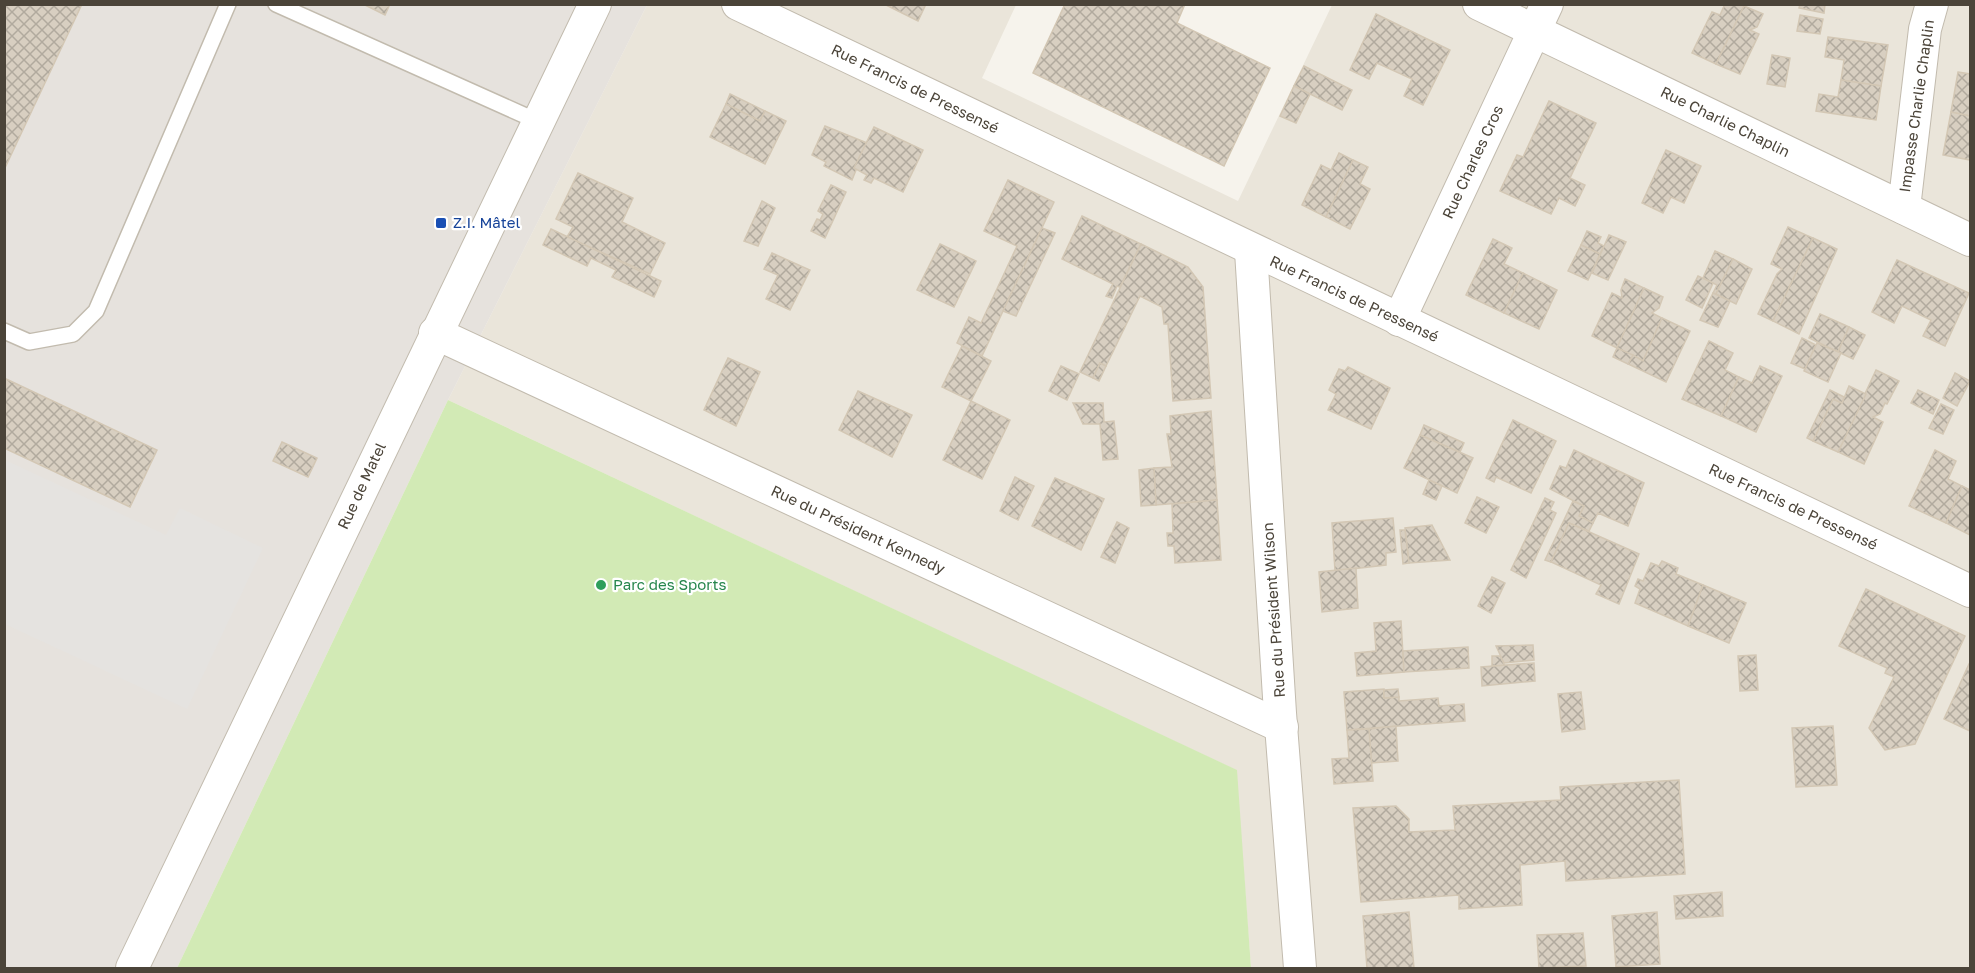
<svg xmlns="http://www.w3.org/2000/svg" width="1975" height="973" font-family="'Golos Text',sans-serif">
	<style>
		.residential { fill: #eae5da }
		.industrial { fill: #e6e2dd }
		.pitch { fill: #d2eab5 }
		.parking { fill: #e5e3e0 }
		.building { fill: url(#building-cross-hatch); stroke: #d3c7b4; stroke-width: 1.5 }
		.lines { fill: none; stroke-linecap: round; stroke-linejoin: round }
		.lane-casing { stroke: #c2bbae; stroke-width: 18 }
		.street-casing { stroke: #c2bbae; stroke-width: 34 }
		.lane { stroke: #fff; stroke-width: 15 }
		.street { stroke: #fff; stroke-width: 32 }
		.transit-dot { fill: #1a4fb4; stroke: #fff; stroke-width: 2 }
		.leisure-dot { fill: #2e9e5b; stroke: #fff; stroke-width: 2 }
		.labels { text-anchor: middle; stroke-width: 4.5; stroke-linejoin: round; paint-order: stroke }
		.street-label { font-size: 15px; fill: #4b4439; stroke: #fff }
		.transit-label { font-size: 15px; fill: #164399; stroke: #fff; text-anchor: start }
		.leisure-label { font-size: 15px; fill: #27864d; stroke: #fff; text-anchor: start }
	</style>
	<defs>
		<pattern id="building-cross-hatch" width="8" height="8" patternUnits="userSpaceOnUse" patternTransform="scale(1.5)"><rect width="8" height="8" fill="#d8cfc1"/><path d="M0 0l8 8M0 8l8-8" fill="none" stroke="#b1aa9e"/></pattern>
	</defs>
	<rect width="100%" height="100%" fill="#f6f3ec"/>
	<polygon class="residential" points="647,5 1016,5 982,78 1238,201 1332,5 1970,5 1970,968 1251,968 1236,770 448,400"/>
	<polygon class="industrial" points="5,5 647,5 448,400 177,968 5,968"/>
	<polygon class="pitch" points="448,400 1237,770 1251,968 177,968"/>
	<polygon class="parking" points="5,460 166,535 180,508 263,548 187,709 5,624"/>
	<g class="building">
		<polygon points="4,4 82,4 4,170"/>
		<polygon points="363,4 390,4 385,15"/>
		<polygon points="884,4 926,4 918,21"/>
		<polygon points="1065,4 1185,4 1177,23 1270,68 1224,166 1033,73"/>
		<polygon points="1725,4 1745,4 1716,64 1692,53 1712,12 1720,15"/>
		<polygon points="1800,4 1825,4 1824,13 1799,8"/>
		<polygon points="1744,6 1763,14 1757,27 1750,30 1759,34 1740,74 1716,64"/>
		<polygon points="1376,14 1450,50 1423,105 1404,96 1412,79 1377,63 1369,79 1350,70"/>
		<polygon points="1800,15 1823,19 1820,34 1797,31"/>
		<polygon points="1828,37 1888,45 1881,86 1841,80 1844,60 1825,57"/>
		<polygon points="1772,55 1790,58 1785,87 1767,84"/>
		<polygon points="1304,66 1352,90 1342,110 1294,86"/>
		<polygon points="1958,72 1970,74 1970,116 1951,112"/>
		<polygon points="1841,80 1881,86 1876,120 1816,111 1819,94 1838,97"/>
		<polygon points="1294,86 1310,94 1296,123 1280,116"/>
		<polygon points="730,94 765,111 760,121 726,104"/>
		<polygon points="1549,101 1596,123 1570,178 1585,185 1575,206 1559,198 1551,214 1500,191 1517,155 1523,157"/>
		<polygon points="726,104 760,121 765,111 786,121 765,164 710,137"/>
		<polygon points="1951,112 1970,116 1970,160 1943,155"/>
		<polygon points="825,126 867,143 852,180 824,166 826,162 812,155"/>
		<polygon points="874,127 923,150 903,192 874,178 871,183 864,180 867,175 854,168"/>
		<polygon points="1666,150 1701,166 1684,203 1671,197 1663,213 1642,203"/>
		<polygon points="1339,153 1353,160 1326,217 1302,205 1321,165 1331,170"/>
		<polygon points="1353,160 1368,167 1360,184 1370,189 1350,229 1326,217"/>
		<polygon points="578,173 633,198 622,222 665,243 650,274 567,237 573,227 556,219"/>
		<polygon points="1008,180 1054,202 982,356 957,343 969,317 981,323 1017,246 984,231"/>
		<polygon points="831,185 846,192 825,238 811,231 817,219 820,220 823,214 818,211"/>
		<polygon points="762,201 775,208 758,246 744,241"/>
		<polygon points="1082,216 1141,244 1120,287 1117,286 1112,298 1106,296 1113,284 1062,259"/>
		<polygon points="1788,227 1813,238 1773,321 1758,314 1777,274 1782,269 1771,264"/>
		<polygon points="1042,228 1055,233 1016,316 1003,311"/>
		<polygon points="551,229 661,281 654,297 612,277 616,270 591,258 587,266 543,245"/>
		<polygon points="1587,231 1601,237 1598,243 1604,246 1600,254 1581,245"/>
		<polygon points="1609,235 1626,242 1608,280 1592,273"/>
		<polygon points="1813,238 1837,249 1799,334 1773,321"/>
		<polygon points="1493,239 1512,248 1504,264 1523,273 1504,313 1466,295"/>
		<polygon points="940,244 976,261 954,307 917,290"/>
		<polygon points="1141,244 1188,267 1203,287 1211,398 1173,401 1168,324 1164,324 1162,307 1140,296 1106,366 1100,363 1093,378 1080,372"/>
		<polygon points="1581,245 1600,254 1588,280 1568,271"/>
		<polygon points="1715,251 1733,259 1716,294 1713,293 1717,285 1703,278"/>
		<polygon points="772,253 810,270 790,310 766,299 778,275 764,269"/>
		<polygon points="1733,259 1752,269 1736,304 1716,294"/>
		<polygon points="1897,260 1969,293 1945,346 1923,336 1931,320 1902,306 1894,323 1872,312"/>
		<polygon points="1523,273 1557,290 1539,329 1504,313"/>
		<polygon points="1698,276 1713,283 1702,308 1686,300"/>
		<polygon points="1625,279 1644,288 1617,348 1592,336 1612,293 1622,298 1621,290"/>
		<polygon points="1644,288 1663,297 1659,308 1652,313 1662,318 1643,361 1617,348"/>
		<polygon points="1713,293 1730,301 1718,327 1700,320"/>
		<polygon points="1820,314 1849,327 1838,352 1809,338"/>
		<polygon points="1662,318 1690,331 1666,382 1628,364 1633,355 1643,361"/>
		<polygon points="1849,327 1865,335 1853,359 1838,352"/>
		<polygon points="1802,338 1816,345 1805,369 1791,363"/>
		<polygon points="1709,341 1733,353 1725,370 1739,377 1721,416 1682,399"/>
		<polygon points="1817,343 1841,353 1828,382 1804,371"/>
		<polygon points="962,346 991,361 971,401 942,387"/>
		<polygon points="1617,348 1633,355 1628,364 1613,357"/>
		<polygon points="728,358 760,372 736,426 704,410"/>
		<polygon points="1100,363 1106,366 1099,381 1093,378"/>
		<polygon points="1061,366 1079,374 1067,400 1049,391"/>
		<polygon points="1760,366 1782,376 1756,432 1721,416 1739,377 1752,383"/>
		<polygon points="1348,367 1390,388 1371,429 1328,410 1336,394 1329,390 1339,369 1345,371"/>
		<polygon points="1876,370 1899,381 1887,404 1885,403 1880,414 1873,417 1883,422 1864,464 1838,452"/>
		<polygon points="1955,373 1970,381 1957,406 1943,398"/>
		<polygon points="4,378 157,450 130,507 4,448"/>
		<polygon points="1849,386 1866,394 1838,452 1813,441 1833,399 1842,403"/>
		<polygon points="1830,390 1844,397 1842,403 1833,399 1813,441 1807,438"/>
		<polygon points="1918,390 1939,400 1933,414 1911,403"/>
		<polygon points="858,391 912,415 892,457 839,430"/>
		<polygon points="971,401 1010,420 982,479 943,460"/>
		<polygon points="1073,403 1103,403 1104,422 1114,421 1118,459 1103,460 1100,424 1083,424"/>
		<polygon points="1941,404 1954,410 1943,434 1929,428"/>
		<polygon points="1211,411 1217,500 1156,505 1154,468 1172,467 1167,434 1171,434 1170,416"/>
		<polygon points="1513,420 1556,441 1531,493 1496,477 1494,482 1486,478"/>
		<polygon points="1424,425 1464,443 1460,452 1420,435"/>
		<polygon points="1420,435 1473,458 1457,493 1404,468"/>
		<polygon points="282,442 317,458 308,477 273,461"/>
		<polygon points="1574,450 1644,483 1628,526 1598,513 1593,523 1579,516 1584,506 1550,489 1560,466 1566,468"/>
		<polygon points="1935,450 1956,461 1948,479 1962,486 1946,523 1909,506"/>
		<polygon points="1154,468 1156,505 1141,506 1139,470"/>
		<polygon points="1015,477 1034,486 1018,520 1000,511"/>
		<polygon points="1055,478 1104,499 1081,550 1032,526"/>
		<polygon points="1429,480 1442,486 1436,500 1423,494"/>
		<polygon points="1962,486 1970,490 1970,535 1946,523"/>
		<polygon points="1477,497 1499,507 1486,533 1465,523"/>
		<polygon points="1545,498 1554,502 1550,510 1556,513 1526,578 1511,570"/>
		<polygon points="1217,500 1221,560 1175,563 1174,546 1168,546 1167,533 1173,533 1172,504"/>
		<polygon points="1573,501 1584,506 1579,516 1593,523 1589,531 1569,523 1551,562 1545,560"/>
		<polygon points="1393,518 1396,552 1386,553 1386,565 1335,571 1332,523"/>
		<polygon points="1117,522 1129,528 1115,563 1101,557"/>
		<polygon points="1569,523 1639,554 1619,604 1596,594 1601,585 1551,562"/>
		<polygon points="1432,525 1450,560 1409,563 1405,528"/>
		<polygon points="1400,530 1405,530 1409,563 1403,564"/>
		<polygon points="1662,561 1678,568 1676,574 1703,585 1688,626 1635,603 1640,589 1635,586 1638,579 1643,581 1651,563 1659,566"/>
		<polygon points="1356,568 1358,608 1322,612 1319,572"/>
		<polygon points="1492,577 1505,583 1491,613 1478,606"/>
		<polygon points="1703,585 1746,603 1729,643 1688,626"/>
		<polygon points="1866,589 1965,636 1915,744 1885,750 1869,728 1894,677 1885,673 1887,668 1839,646"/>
		<polygon points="1401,621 1404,672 1357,676 1355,653 1376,651 1374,623"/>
		<polygon points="1533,645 1534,660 1504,663 1496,646"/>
		<polygon points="1468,647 1469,668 1404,672 1403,651"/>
		<polygon points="1756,655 1758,690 1740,691 1738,656"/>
		<polygon points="1492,656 1500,656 1505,666 1492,666"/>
		<polygon points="1534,663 1535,681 1482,686 1481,667"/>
		<polygon points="1969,664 1970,665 1970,731 1944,719"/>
		<polygon points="1384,689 1384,698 1399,697 1399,701 1438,698 1439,706 1464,704 1465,721 1347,730 1344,692"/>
		<polygon points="1398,689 1399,697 1384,698 1384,690"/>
		<polygon points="1581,692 1585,729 1562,732 1558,694"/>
		<polygon points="1396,726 1398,761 1371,763 1369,729"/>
		<polygon points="1833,726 1837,785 1796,787 1792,728"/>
		<polygon points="1369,729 1373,781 1334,784 1332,759 1349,758 1347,730"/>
		<polygon points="1679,780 1685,874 1566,881 1565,861 1520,865 1522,905 1459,909 1459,895 1361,902 1353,808 1396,806 1409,819 1409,832 1455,830 1453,806 1561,800 1560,787"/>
		<polygon points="1722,892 1723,916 1676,919 1674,896"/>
		<polygon points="1409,912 1414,968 1367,968 1363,916"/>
		<polygon points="1657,912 1660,964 1616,967 1612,916"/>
		<polygon points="1583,933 1586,966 1539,968 1537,935"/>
	</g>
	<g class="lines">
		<g class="lane-casing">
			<g id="lane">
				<polyline points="276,4 537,121"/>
				<polyline points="4,331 29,342 73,334 96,311 228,4"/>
			</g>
		</g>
		<g class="street-casing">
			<g id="street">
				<polyline points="738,4 1970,591"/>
				<polyline points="1479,4 1970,240"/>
				<polyline points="1904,208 1925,29 1932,4"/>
				<polyline points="1251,251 1280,713 1300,968"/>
				<polyline points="1399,320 1547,4"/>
				<polyline points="435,333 1282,727"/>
				<polyline points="132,968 595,4"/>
			</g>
		</g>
		<use href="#lane" class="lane"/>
		<use href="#street" class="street"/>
	</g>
	<rect class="transit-dot" x="435" y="217" width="12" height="12" rx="3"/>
	<circle class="leisure-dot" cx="601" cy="585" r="6"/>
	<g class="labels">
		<g class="street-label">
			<text transform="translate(915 89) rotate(26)" y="5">Rue Francis de Pressensé</text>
			<text transform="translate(1917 106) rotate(-82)" y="5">Impasse Charlie Chaplin</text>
			<text transform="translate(1725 122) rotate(26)" y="5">Rue Charlie Chaplin</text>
			<text transform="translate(1473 162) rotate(-65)" y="5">Rue Charles Cros</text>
			<text transform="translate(1354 299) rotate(25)" y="5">Rue Francis de Pressensé</text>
			<text transform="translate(362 486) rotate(-65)" y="5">Rue de Matel</text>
			<text transform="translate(1793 507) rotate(25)" y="5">Rue Francis de Pressensé</text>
			<text transform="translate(858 530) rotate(25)" y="5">Rue du Président Kennedy</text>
			<text transform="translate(1274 610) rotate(-94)" y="5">Rue du Président Wilson</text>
		</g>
		<g class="transit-label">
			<text x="453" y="228">Z.I. Mâtel</text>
		</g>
		<g class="leisure-label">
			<text x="613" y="590">Parc des Sports</text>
		</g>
	</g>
	<rect width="1975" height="973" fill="none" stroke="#4b4439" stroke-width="12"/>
</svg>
